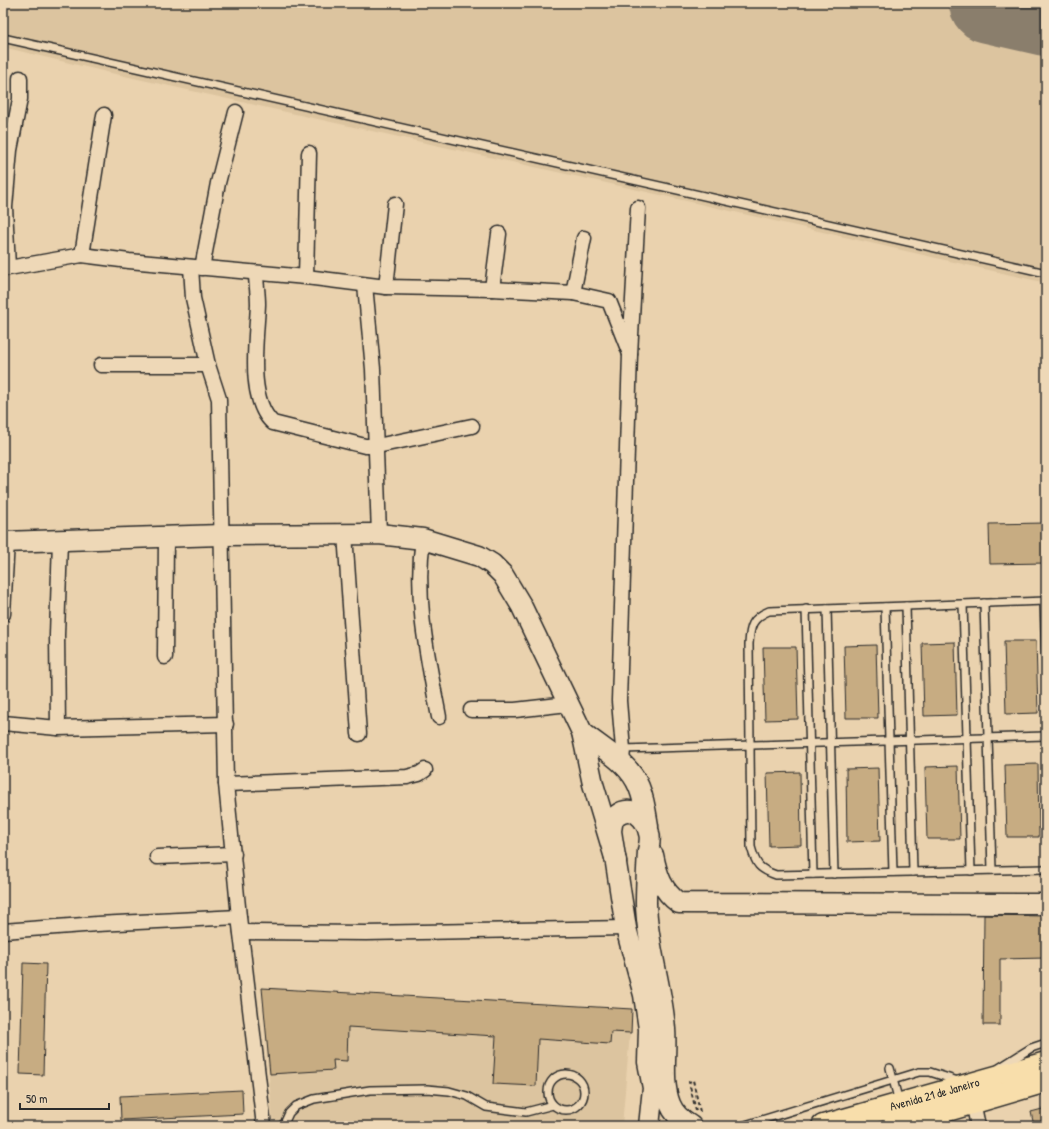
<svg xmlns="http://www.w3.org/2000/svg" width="1049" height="1129" font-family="'Patrick Hand',sans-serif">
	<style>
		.built { fill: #dcc49f }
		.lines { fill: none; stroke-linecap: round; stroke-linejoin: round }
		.runway { stroke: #8a7e6c; stroke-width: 80 }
		.building { fill: #c7ac82; stroke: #2b2b2b }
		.lane-casing { stroke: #2b2b2b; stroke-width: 10 }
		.street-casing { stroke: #2b2b2b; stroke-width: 17 }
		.secondary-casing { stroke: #2b2b2b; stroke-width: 23 }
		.primary-casing { stroke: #2b2b2b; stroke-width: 25 }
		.path { stroke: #2b2b2b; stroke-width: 2; stroke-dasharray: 4 3; stroke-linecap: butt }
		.lane { stroke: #eed8b7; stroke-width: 7 }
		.street { stroke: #eed8b7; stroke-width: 14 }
		.secondary { stroke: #eed8b7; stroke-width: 20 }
		.primary { stroke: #f8deab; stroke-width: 22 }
		.labels { text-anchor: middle; stroke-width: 3.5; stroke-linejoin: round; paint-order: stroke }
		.street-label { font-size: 12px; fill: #2b2b2b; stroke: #eed8b7 }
	</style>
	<rect width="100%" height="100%" fill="#ead2ae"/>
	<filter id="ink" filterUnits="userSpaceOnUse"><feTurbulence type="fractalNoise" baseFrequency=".025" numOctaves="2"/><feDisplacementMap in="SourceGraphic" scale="8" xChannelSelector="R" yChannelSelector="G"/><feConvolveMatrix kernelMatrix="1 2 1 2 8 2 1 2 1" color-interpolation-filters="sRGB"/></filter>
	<g filter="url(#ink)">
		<g class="built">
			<polygon points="3,3 1046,3 1046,283 647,192 111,73 3,47"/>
			<polygon points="262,988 632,1009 622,1126 273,1126"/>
		</g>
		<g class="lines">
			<polyline class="runway" points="989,3 1046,16"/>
		</g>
		<g class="building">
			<polygon points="1046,523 1046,563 990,564 989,524"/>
			<polygon points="1004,641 1036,641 1038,713 1006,714"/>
			<polygon points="955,642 957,715 924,716 922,643"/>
			<polygon points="876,645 878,718 846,718 844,646"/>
			<polygon points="763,647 796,647 798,719 765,720"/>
			<polygon points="1038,764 1039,837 1007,837 1005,765"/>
			<polygon points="958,766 960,839 927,839 925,767"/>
			<polygon points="878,768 880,841 847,842 846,769"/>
			<polygon points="800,772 801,845 769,846 767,773"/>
			<polygon points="984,915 1046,916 1046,958 1000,959 1000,1025 983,1025"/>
			<polygon points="23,963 46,964 43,1075 20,1074"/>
			<polygon points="262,988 632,1009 631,1033 611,1032 610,1044 538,1039 536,1086 493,1084 496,1036 348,1027 347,1061 333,1060 334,1070 270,1074"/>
			<polygon points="242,1090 243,1114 121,1120 120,1096"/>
			<polygon points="1046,1108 1046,1126 1034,1126 1031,1112"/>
		</g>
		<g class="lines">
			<g class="lane-casing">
				<g id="lane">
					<polyline points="3,38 1046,273"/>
					<polyline points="1044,601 1046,663"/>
					<path d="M1046,601L769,611C752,618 750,626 749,644L751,847C756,865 759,869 776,875L1046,869"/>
					<polyline points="984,603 992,870"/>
					<polyline points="963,604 971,871"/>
					<polyline points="906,606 913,872"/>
					<polyline points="885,607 893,872"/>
					<polyline points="806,609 813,874"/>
					<polyline points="827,609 834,874"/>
					<polyline points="623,749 1046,736"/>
					<polyline points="890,1068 899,1102"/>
					<polyline points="999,1068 1031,1048 1046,1043"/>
					<circle cx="566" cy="1092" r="18"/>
					<polyline points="280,1126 284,1124 289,1113 296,1106 314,1099 370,1090 427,1089 449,1091 467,1096 486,1107 526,1112 553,1105"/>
					<polyline points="742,1126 919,1072 930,1072 958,1081"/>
				</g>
			</g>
			<g class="street-casing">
				<g id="street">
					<polyline points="82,255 104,115"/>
					<polyline points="8,267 5,207 10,150 20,99 20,78"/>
					<polyline points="191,267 193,298 208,365 219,399 226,784 239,917 264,1126"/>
					<polyline points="202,268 218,183 236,112"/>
					<polyline points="3,269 82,255 129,261 306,277 386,287 492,289 573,293 609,301 630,354"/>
					<path d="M256,273C256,283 258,293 258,304C257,336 246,399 273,423L365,446H377L472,426"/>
					<polyline points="306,277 309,153"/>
					<polyline points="365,285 373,369 379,534"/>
					<polyline points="386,287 395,204"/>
					<polyline points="492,289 499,234"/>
					<polyline points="573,293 584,238"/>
					<polyline points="101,365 208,365"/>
					<polyline points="345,534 359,734"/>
					<path d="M423,539C414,598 428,659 439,717"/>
					<polyline points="3,614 7,541"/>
					<polyline points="165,657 166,538"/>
					<polyline points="471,710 515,710 568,704"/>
					<polyline points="3,723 58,728 226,724"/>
					<polyline points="58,728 57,635 60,540"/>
					<polyline points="622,762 623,749 619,701 630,354 638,208"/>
					<polyline points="226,784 407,777 419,774 425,770"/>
					<polyline points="157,857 234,854"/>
					<polyline points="3,931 97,924 239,917"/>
					<polyline points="241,932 366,933 626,928"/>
					<polyline points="973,1102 978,1126"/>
				</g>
			</g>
			<g class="secondary-casing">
				<g id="secondary">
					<polyline points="3,542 221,535 379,534 423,539 479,556 492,564 503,575 521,605 582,732 593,784 616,861"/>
					<path d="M582,732C602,749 629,762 639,787C644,799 646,813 648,826"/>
					<path d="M653,855C657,875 662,891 679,903L1046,904"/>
					<path d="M649,1126L653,1088L648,1062L649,1029L644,995L626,928L611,831C612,825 612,819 617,815C632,803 646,819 649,833C651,839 649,846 648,851C647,869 646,886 646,903C647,946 662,986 665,1029C667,1053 661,1081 670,1104C674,1114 682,1121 691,1126"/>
				</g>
			</g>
			<g class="primary-casing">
				<g id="primary">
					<path id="s1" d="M823,1126L1046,1063"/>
					<polyline points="893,1126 1046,1081"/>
				</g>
			</g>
			<polyline class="path" points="696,1111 689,1082 693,1080 700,1112"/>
			<use href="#lane" class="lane"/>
			<use href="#street" class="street"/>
			<use href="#secondary" class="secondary"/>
			<use href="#primary" class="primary"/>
		</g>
	</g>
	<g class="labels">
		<g class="street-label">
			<text dy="4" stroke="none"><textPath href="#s1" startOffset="116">Avenida 21 de Janeiro</textPath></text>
		</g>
	</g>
	<rect width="1049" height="1129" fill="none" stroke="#eed8b7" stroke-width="16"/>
	<rect x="8" y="8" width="1033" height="1113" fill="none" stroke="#2b2b2b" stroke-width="1.5" filter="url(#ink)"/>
	<path d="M20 1103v6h89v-6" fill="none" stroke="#2b2b2b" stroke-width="2"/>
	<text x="26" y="1103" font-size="12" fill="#2b2b2b" stroke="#eed8b7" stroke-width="3" paint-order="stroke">50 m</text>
</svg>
